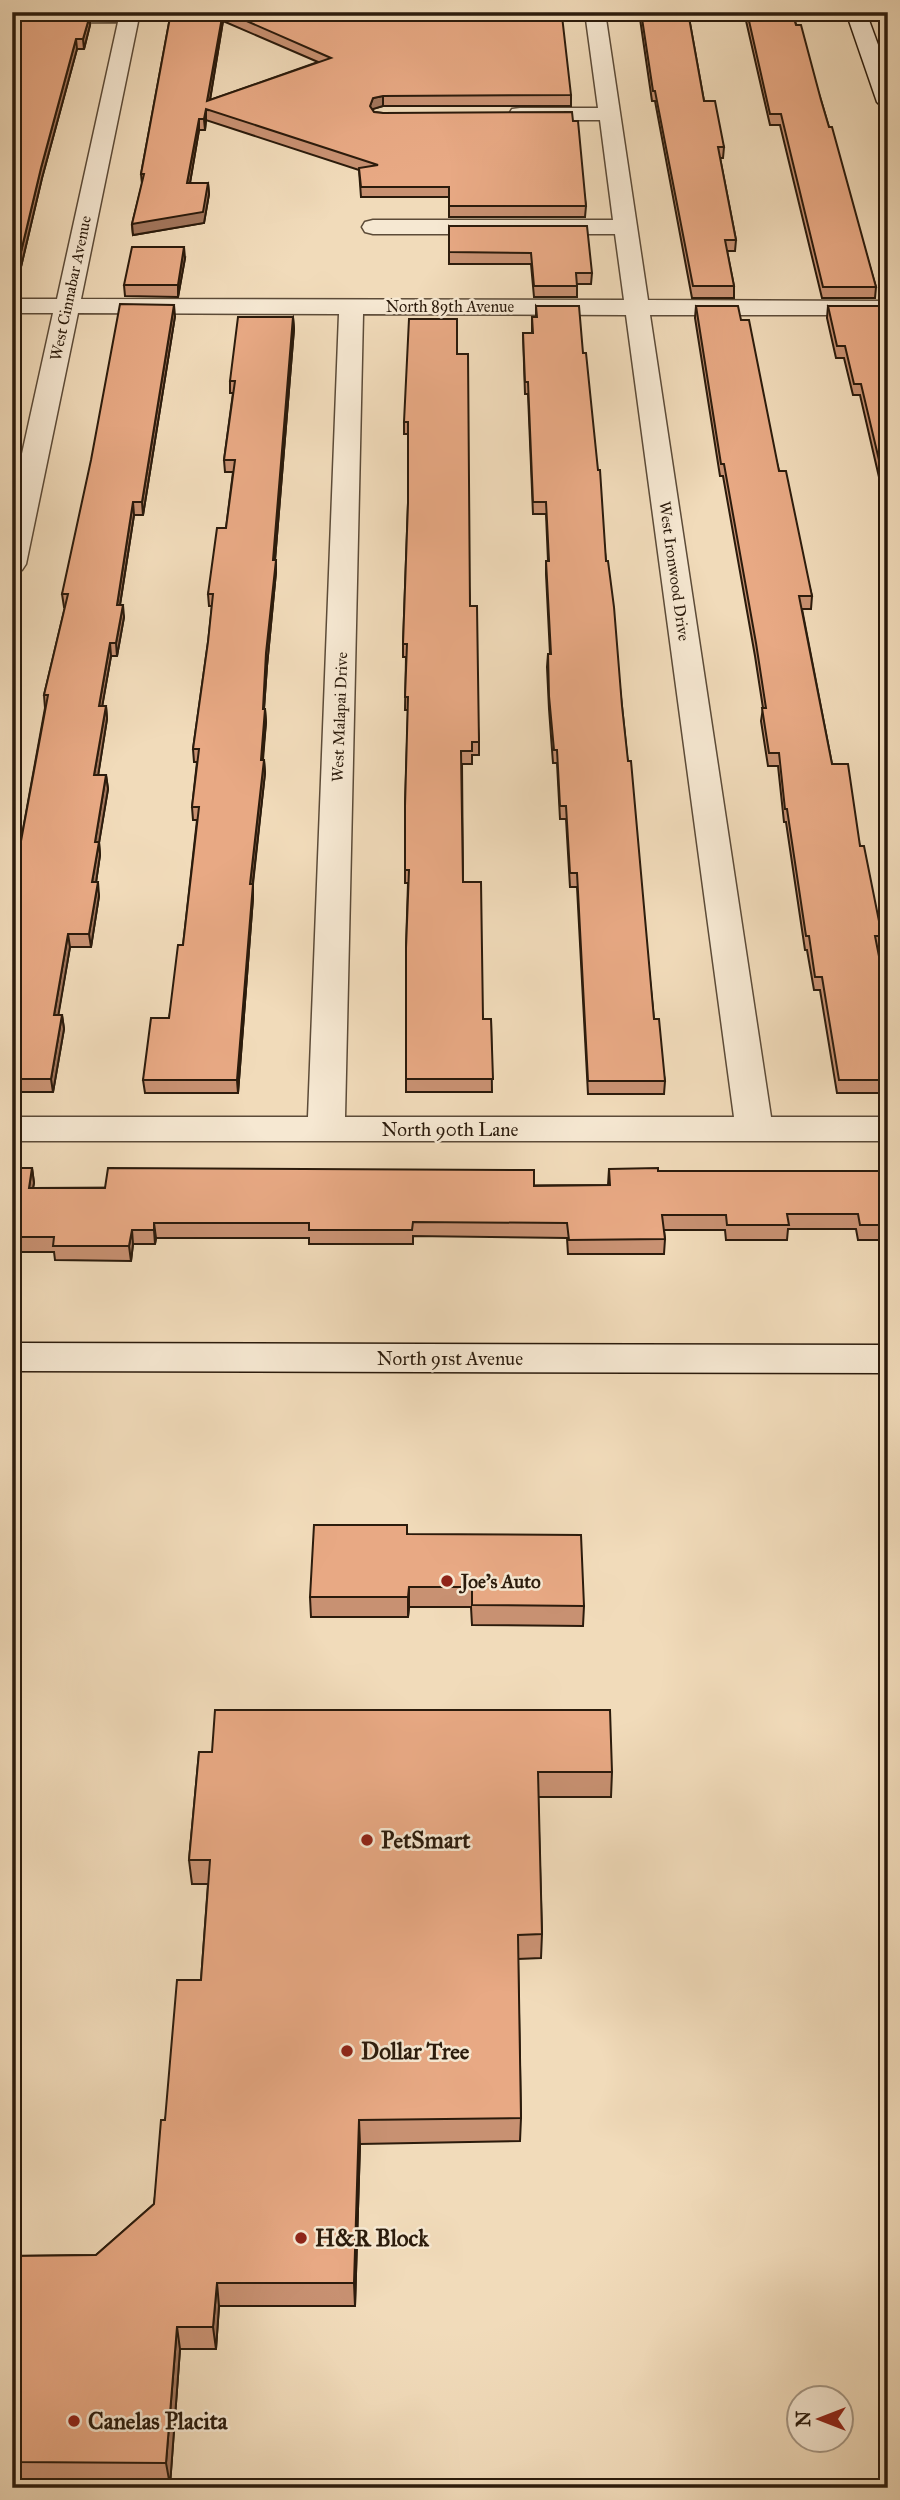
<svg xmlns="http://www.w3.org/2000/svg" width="900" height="2500" font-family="'IM FELL Great Primer',serif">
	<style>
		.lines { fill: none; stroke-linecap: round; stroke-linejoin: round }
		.street-casing { stroke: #5c4b38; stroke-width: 3 }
		.secondary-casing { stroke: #2b1b0c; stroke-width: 3 }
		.street { fill: #f6e8d2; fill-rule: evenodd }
		.secondary { fill: #f6e8d2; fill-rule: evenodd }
		.wall { fill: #c89172; stroke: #2b1b0c; stroke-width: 2; fill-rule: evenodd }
		.shaded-wall { fill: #a2765c; stroke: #2b1b0c; stroke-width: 2 }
		.building { fill: #e8a984; stroke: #2b1b0c; stroke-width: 2 }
		.poi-dot { fill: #8f2418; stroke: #f6e8d2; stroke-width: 2.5 }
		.labels { text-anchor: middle; stroke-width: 5; stroke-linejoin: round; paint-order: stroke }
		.far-street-label { font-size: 16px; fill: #2b1b0c; stroke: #f6e8d2 }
		.street-label { font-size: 19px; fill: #2b1b0c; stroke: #f6e8d2 }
		.poi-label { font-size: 19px; font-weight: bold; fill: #2b1b0c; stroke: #f6e8d2; text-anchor: start }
		.near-poi-label { font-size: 23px; font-weight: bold; fill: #2b1b0c; stroke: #f6e8d2; text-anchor: start }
	</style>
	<rect width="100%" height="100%" fill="#f1dbba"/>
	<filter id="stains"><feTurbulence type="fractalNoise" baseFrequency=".00286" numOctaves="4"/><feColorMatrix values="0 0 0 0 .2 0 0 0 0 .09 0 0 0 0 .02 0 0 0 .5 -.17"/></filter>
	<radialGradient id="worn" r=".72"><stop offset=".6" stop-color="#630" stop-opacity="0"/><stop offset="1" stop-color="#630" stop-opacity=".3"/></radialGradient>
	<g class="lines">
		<g class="street-casing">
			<path id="street" d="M12,12H140L81,299L624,300L615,234H373L365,232L362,227L365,222L373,220H613L600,120H520L512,119L509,114L512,109L520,108H598L585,12H605L648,300L888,301V315H650L771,1117H888V1141H12V1117H308L339,314L78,313L26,564L22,570L12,572V499L53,313H12V299H57L118,22L12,23ZM363,314L626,315L734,1117H345Z"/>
		</g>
		<g class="secondary-casing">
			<g id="secondary">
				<polygon points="846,12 866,12 888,72 888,108 881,106 877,102"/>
				<polygon points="12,1343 888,1345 888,1373 12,1371"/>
			</g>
		</g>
		<use href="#street" class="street"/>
		<use href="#secondary" class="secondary"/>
	</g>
	<g class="wall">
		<path d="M171,12H377L571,95V106H383L372,109L374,112L383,113L573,121L586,206L585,217H449V197H361L359,170L206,120L205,130H199L190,183H208L209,194L204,223L133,235L132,224L142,184L141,174ZM223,21L318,62L210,100Z"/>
		<polygon points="639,12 688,12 704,101 724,147 723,158 720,158 736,240 735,251 727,251 734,286 734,298 692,298 655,101 652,101"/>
		<polygon points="744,12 792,12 821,100 876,287 875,298 822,298 780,125 770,125"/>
		<polygon points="12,16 90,25 84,49 77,49 42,178 20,271 12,271"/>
		<polygon points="449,226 592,273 591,284 577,284 577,297 534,297 531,264 449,264"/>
		<polygon points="185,258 178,297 125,296 124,285"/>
		<polygon points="536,306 583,353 622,706 654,1019 665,1081 664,1094 588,1094 577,887 570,887 566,819 560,819 557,763 553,763 549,709 547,667 548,654 550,654 546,574 546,561 548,561 546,514 533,514 528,394 525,394 523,333 532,333 532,317 536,317"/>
		<polygon points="696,306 741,320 779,471 812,596 811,609 802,609 832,764 860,846 882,936 880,950 878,950 888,1002 888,1093 837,1093 820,990 814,990 807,950 805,950 786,822 784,822 778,766 768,766 761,721 763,708 755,656 723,476 720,476 695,318"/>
		<polygon points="828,306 888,328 888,516 860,395 853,395 844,358 836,358 827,318"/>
		<polygon points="175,316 143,515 134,515 120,605 124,617 117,656 111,656 102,706 106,706 107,719 98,775 106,775 108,789 99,842 100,855 96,882 99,896 91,947 70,947 58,1015 62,1015 64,1029 53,1092 12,1092 12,901 17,876 16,868 45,708 44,695 65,607 64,607 62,594"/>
		<polygon points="293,317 294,329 275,560 276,572 267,666 264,709 265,709 266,722 263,760 264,760 265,773 253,884 253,898 238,1093 145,1093 143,1080 169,1018 183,945 197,820 193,820 192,807 197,762 194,762 193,749 208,642 212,606 209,606 208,594 226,528 233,472 225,472 224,460 233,393 230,393 230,381"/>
		<polygon points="457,354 470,606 479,742 479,755 472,755 472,764 462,764 463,882 483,1019 491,1019 492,1092 406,1092 406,948 408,883 405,883 405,806 408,710 405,710 406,657 403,657 403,644 408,503 408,434 404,434 404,422"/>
		<polygon points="12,1168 32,1168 34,1183 33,1188 608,1185 609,1169 658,1171 888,1171 888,1240 858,1240 856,1229 788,1229 787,1240 726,1240 725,1230 664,1230 665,1239 664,1254 568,1254 567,1238 413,1236 413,1244 309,1244 309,1238 156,1238 155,1244 133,1244 131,1261 55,1260 54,1252 12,1252"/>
		<polygon points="407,1534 584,1606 583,1626 472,1625 471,1607 409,1607 408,1617 311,1617 310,1597"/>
		<polygon points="199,1752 612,1772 611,1797 538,1797 542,1934 541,1958 518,1959 521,2118 520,2141 360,2144 355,2306 219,2306 216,2349 180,2349 170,2485 12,2484 12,2256 96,2255 154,2204 165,2120 201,1980 208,1884 192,1884 189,1860"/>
	</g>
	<g class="shaded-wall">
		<polygon points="223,12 223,21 208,111 207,101"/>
		<polygon points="90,15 90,25 84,49 83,39"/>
		<polygon points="76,39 77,49 42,178 20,271 19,260 41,168"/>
		<polygon points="383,96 383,106 373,109 370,116 370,106 373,98"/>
		<polygon points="206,109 206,120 205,130 204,119"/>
		<polygon points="199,119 199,130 188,194 187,183"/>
		<polygon points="208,183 209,194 204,223 133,235 132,224"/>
		<polygon points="184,247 185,258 178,297 178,285"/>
		<polygon points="174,305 175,316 143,515 142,502"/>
		<polygon points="293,317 294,329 274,572 273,560"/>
		<polygon points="133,502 134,515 118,617 117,605"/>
		<polygon points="276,560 276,572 267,666 263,722 263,709 266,653"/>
		<polygon points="123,605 124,617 117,656 116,643"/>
		<polygon points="110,643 111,656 100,719 99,706"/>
		<polygon points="106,706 107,719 96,789 94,775"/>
		<polygon points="265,709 266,722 261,773 261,760"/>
		<polygon points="264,760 265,773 251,898 250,884"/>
		<polygon points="106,775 108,789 97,855 95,842"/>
		<polygon points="99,842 100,855 94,896 92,882"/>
		<polygon points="98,882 99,896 91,947 89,934"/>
		<polygon points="253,884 253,898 238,1093 237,1080"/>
		<polygon points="68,934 70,947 56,1029 54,1015"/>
		<polygon points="62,1015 64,1029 53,1092 51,1079"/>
		<polygon points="32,1168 34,1183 30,1202 29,1188"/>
		<polygon points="154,1223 156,1238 155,1244 154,1230"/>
		<polygon points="132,1230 133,1244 131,1261 129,1246"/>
		<polygon points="409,1587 409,1607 408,1617 408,1597"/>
		<polygon points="359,2120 360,2144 355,2306 354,2283"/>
		<polygon points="217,2283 219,2306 216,2349 213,2327"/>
		<polygon points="177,2327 180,2349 170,2485 166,2463"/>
	</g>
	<g class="building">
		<polygon points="171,12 223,12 207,101 331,58 226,12 376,12 386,16 562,16 571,95 383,96 373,98 370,106 374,112 383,113 572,112 573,121 578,121 586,206 449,206 449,187 361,187 359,168 378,165 206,109 204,119 199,119 187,183 208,183 203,212 132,224 144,174 141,174"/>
		<polygon points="641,12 688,12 704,101 715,101 724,147 718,147 736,240 725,240 734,286 693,286 655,91 653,91"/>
		<polygon points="747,12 792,12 796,25 801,25 821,100 829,127 832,127 876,287 823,287 781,114 770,114"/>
		<polygon points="90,15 83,39 76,39 41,168 19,260 12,260 12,16"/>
		<polygon points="449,226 587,226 592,273 576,273 577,286 534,286 531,253 449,252"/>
		<polygon points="132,247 184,247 178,285 124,285"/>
		<polygon points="120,304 174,305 142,502 133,502 117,605 123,605 116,643 110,643 99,706 106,706 94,775 106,775 95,842 99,842 92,882 98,882 89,934 68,934 54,1015 62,1015 51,1079 12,1079 12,901 19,868 16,868 48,695 44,695 68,594 62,594 91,460"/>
		<polygon points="536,306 579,306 583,353 586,353 598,470 600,470 606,561 608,561 614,607 622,706 628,761 631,761 654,1019 659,1019 665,1081 588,1081 577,873 570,873 566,806 560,806 557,750 554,750 549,696 548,654 551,654 546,561 549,561 546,502 533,502 528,382 525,382 523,333 533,333 532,317 537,317"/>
		<polygon points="696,306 738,306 741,320 749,320 779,471 786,471 812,596 799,596 832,764 848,764 860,846 864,846 882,936 875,936 888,1002 888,1080 839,1080 822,977 815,977 809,936 806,936 787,809 785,809 779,753 769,753 762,708 766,708 756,643 724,464 721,464"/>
		<polygon points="828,306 882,306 888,328 888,498 861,384 854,384 845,346 837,346"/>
		<polygon points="238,317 293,317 273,560 276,560 266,653 263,709 265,709 261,760 264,760 250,884 253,884 237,1080 143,1080 151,1018 169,1018 178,945 183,945 199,807 192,807 199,749 193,749 208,642 213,594 208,594 217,528 226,528 235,460 224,460 235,381 230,381"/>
		<polygon points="409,319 457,319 457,354 468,354 470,606 477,606 479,742 472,742 472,751 461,751 463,882 481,882 483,1019 491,1019 493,1079 406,1079 406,948 409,870 405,870 405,806 408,697 405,697 407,644 403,644 408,503 408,422 404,422"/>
		<polygon points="12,1168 32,1168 29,1188 105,1188 108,1168 534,1170 534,1186 610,1185 609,1169 658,1168 658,1171 888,1171 888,1225 860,1225 858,1214 787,1214 789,1225 727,1225 726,1215 662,1215 665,1239 569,1240 567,1223 413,1222 412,1230 309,1230 309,1223 154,1223 154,1230 132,1230 129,1246 53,1246 54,1237 12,1237"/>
		<polygon points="314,1525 407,1525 407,1534 581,1535 584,1606 472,1605 472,1587 409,1587 408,1597 310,1597"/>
		<polygon points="215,1710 610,1710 612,1772 538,1772 542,1934 518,1935 521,2118 359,2120 354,2283 217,2283 213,2327 177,2327 166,2463 12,2462 12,2256 96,2255 154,2204 161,2120 165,2120 177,1980 201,1980 210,1860 189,1860 199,1752 212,1752"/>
	</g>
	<g class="poi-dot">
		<circle cx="447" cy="1581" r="7"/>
		<circle cx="367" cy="1840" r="7"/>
		<circle cx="347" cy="2051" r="7"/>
		<circle cx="301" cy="2238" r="7"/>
		<circle cx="74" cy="2421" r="7"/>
	</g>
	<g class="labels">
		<g class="far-street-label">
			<text transform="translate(70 288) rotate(-78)" y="6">West Cinnabar Avenue</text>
			<text x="450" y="312">North 89th Avenue</text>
			<text transform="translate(675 571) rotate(82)" y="6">West Ironwood Drive</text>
			<text transform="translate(339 717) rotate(-88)" y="6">West Malapai Drive</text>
		</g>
		<g class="street-label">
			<text x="450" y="1136">North 90th Lane</text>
			<text x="450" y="1365">North 91st Avenue</text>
		</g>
		<g class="poi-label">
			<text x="461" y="1588">Joe's Auto</text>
		</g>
		<g class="near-poi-label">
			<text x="381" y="1848">PetSmart</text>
			<text x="361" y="2059">Dollar Tree</text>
			<text x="315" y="2246">H&amp;R Block</text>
			<text x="88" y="2429">Canelas Placita</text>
		</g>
	</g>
	<rect width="900" height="2500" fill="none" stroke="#f1dbba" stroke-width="42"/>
	<rect x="14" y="14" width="872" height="2472" fill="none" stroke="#2b1b0c" stroke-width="3.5"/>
	<rect x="21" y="21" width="858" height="2458" fill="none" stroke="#2b1b0c" stroke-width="2"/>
	<g transform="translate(820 2419) rotate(270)"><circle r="33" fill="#f6e8d2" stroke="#a59683" stroke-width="2"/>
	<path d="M0-5L12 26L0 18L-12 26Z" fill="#8f2418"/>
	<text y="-10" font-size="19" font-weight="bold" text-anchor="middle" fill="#2b1b0c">N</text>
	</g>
	<rect width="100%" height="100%" filter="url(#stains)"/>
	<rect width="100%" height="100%" fill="url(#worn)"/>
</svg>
